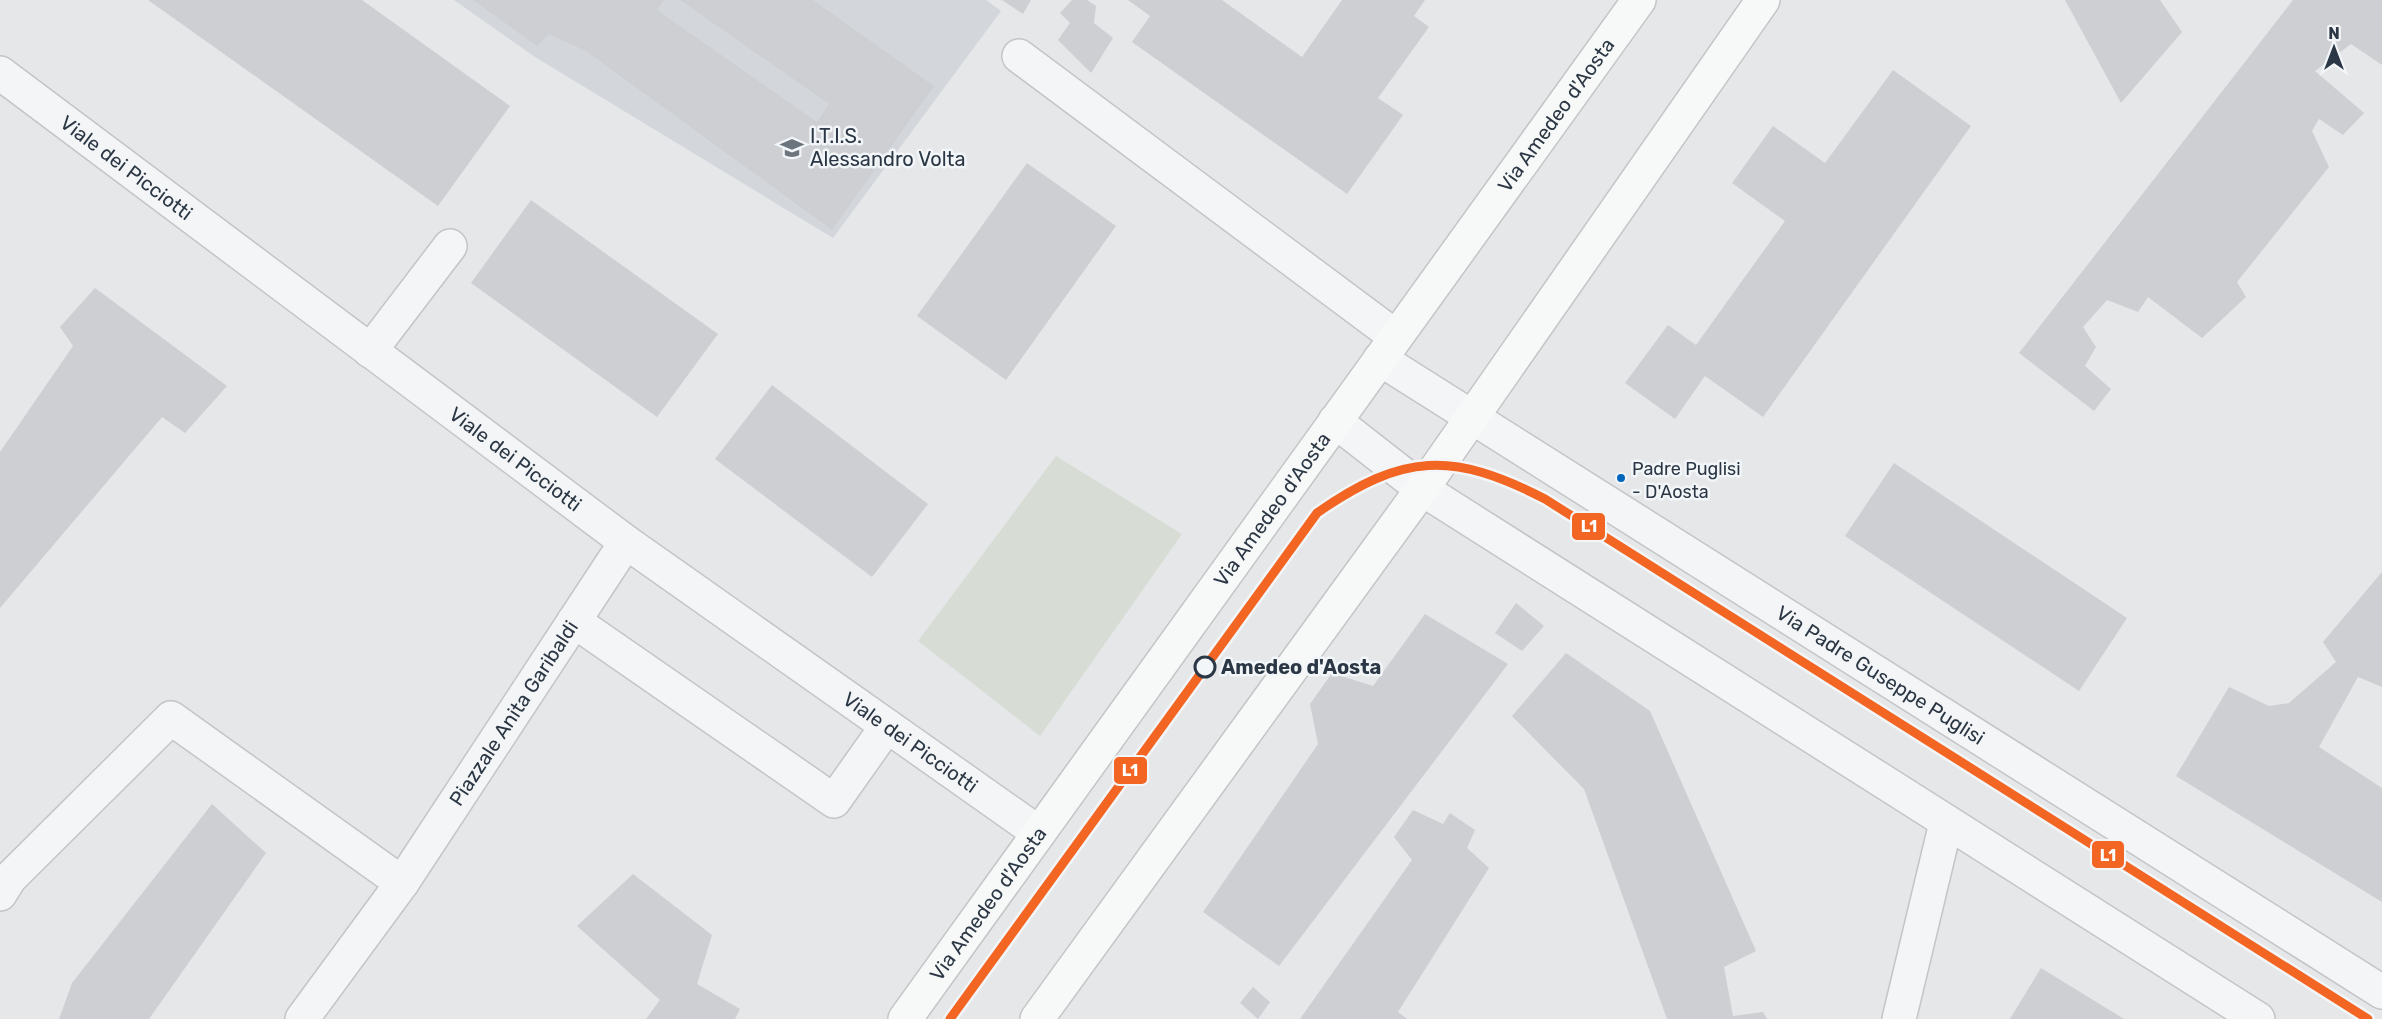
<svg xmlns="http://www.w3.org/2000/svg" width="2382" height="1019" font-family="Rubik,sans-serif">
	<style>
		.built { fill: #d3d7dc }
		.green { fill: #d7ddd5 }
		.building { fill: #cdcfd2 }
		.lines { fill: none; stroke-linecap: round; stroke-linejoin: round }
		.street-casing { stroke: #c3c5c7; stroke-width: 36 }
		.secondary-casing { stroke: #c3c5c7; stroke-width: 36 }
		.street { stroke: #f4f5f6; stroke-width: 33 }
		.secondary { stroke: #f7f8f8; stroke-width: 33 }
		.tram-1-casing { stroke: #f3f6f9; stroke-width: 14 }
		.tram-1 { stroke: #f26522; stroke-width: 9 }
		.bus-dot { fill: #0065bd; stroke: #f3f6f9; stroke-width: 2 }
		.stop-dot { fill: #f3f6f9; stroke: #2b3744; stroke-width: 3 }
		.labels { text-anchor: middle; stroke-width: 5; stroke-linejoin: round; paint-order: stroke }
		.bus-label { font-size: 18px; fill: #2b3744; stroke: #f3f6f9; text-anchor: start }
		.street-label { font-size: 20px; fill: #2b3744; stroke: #f3f6f9 }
		.poi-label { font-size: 20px; fill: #2b3744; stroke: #f3f6f9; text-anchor: start }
		.stop-label { font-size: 20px; font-weight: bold; fill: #2b3744; stroke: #f3f6f9; text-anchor: start }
		.line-badge { stroke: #f3f6f9; stroke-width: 2 }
		.badge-label { font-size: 16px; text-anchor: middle; font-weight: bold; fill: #fff }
	</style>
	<rect width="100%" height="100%" fill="#e5e7e9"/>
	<polygon class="built" points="454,0 986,0 1001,11 833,238 535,57"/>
	<polygon class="green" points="1056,456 1182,534 1040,736 918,641"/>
	<g class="building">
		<polygon points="148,0 362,0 510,106 438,206"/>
		<polygon points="473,0 664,0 657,10 817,122 829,104 680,0 813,0 934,86 832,230 586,51 549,34 537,46"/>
		<polygon points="1002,0 1031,0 1023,14"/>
		<polygon points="1072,0 1087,0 1096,6 1094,23 1113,38 1091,73 1058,40 1070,23 1060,13"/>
		<polygon points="1128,0 1222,0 1302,57 1342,0 1425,0 1414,16 1429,27 1378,98 1403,115 1347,194 1132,42 1150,16"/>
		<polygon points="2065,0 2160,0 2182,32 2121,103"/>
		<polygon points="2293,0 2382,0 2382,65 2351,44 2315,71 2364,113 2343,135 2319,119 2312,131 2329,167 2237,282 2246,297 2202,338 2148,297 2138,312 2107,300 2083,327 2096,347 2085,366 2111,389 2094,411 2019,353"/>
		<polygon points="1893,70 1971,126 1763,417 1705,376 1675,419 1625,383 1668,325 1696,345 1785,221 1732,183 1773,126 1825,163"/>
		<polygon points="1027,163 1116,226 1006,380 917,316"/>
		<polygon points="531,200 718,334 657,417 471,283"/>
		<polygon points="95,288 227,386 185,433 162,417 0,608 0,452 73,346 60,327"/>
		<polygon points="772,385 928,504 872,577 715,459"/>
		<polygon points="1894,463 2127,618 2079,691 1845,536"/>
		<polygon points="2382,572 2382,687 2358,677 2319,747 2382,788 2382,902 2176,776 2229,687 2269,706 2289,703 2336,662 2323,642"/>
		<polygon points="1516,603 1544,626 1522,651 1495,633"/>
		<polygon points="1425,614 1508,664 1279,966 1203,912 1318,744 1310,704 1332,673 1373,686"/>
		<polygon points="1566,653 1650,711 1756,951 1724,967 1733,1016 1763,1012 1767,1019 1667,1019 1584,789 1512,716"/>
		<polygon points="212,804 266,853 149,1019 59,1019 72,983"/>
		<polygon points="1413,810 1443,824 1450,813 1475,830 1467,848 1489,868 1398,1012 1407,1019 1300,1019 1412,860 1394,837"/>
		<polygon points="633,874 712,935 697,984 740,1009 735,1019 646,1019 660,1000 577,926"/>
		<polygon points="2041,968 2124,1019 2010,1019"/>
		<polygon points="1253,987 1270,1002 1258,1019 1240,1003"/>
	</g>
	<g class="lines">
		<g class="street-casing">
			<g id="street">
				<polyline points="1019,56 1396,337"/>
				<path id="s1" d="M0,73L626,542L1039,833"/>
				<polyline points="370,351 450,246"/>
				<path id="s2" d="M1380,359L2382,992"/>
				<polyline points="1335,421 1422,489 2258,1019"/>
				<polyline points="574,621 834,801 887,726"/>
				<polyline points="0,894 10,878 171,718 402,883"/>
				<path id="s3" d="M302,1019L402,883L626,542"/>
				<polyline points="1899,1019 1946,823"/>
			</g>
		</g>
		<g class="secondary-casing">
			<g id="secondary">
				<path id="s4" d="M905,1019L1639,0"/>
				<polyline points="1037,1019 1422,489 1763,0"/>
			</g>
		</g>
		<use href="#street" class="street"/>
		<use href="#secondary" class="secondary"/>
		<g class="tram-1-casing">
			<path id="tram-1" d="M950,1019L1317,513C1403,453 1452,451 1545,499L2368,1019"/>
		</g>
		<use href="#tram-1" class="tram-1"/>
	</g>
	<defs>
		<g id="university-bare" transform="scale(1.8)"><path d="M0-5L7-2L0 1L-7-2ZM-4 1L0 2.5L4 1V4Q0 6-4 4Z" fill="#6c757e" stroke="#f3f6f9" stroke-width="2.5" paint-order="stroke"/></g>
	</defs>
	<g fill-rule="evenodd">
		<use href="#university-bare" x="792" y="148"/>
	</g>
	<circle class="bus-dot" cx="1621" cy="478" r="5"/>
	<circle class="stop-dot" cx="1205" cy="667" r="10"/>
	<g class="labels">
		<g class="bus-label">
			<text x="1632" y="475">Padre Puglisi<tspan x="1632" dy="23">- D'Aosta</tspan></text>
		</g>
		<g class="street-label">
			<text dy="7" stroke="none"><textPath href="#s4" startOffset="1114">Via Amedeo d'Aosta</textPath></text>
			<text dy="7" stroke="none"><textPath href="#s1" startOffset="158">Viale dei Picciotti</textPath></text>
			<text dy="7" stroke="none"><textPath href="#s1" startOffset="644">Viale dei Picciotti</textPath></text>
			<text dy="7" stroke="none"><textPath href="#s4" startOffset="628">Via Amedeo d'Aosta</textPath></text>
			<text dy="7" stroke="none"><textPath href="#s2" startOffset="592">Via Padre Guseppe Puglisi</textPath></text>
			<text dy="7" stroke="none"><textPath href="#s3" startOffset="372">Piazzale Anita Garibaldi</textPath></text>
			<text dy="7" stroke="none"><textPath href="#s1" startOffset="1130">Viale dei Picciotti</textPath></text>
			<text dy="7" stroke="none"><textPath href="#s4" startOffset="142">Via Amedeo d'Aosta</textPath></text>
		</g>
		<g class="poi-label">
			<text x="810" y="143">I.T.I.S.<tspan x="810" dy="23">Alessandro Volta</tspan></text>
		</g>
		<g class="stop-label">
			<text x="1221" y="674">Amedeo d'Aosta</text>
		</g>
	</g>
	<g class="line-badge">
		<rect x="1571" y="512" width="35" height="29" rx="6" fill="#f26522"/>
		<rect x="1113" y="756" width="35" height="29" rx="6" fill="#f26522"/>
		<rect x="2091" y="840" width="34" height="29" rx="6" fill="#f26522"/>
	</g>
	<g class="badge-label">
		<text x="1589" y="532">L1</text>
		<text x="1130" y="776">L1</text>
		<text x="2108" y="861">L1</text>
	</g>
	<g transform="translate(2334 48)" stroke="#f3f6f9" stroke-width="4.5" paint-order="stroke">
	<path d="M0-4.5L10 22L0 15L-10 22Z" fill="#2b3744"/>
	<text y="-9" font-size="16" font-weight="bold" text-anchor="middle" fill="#2b3744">N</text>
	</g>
</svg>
